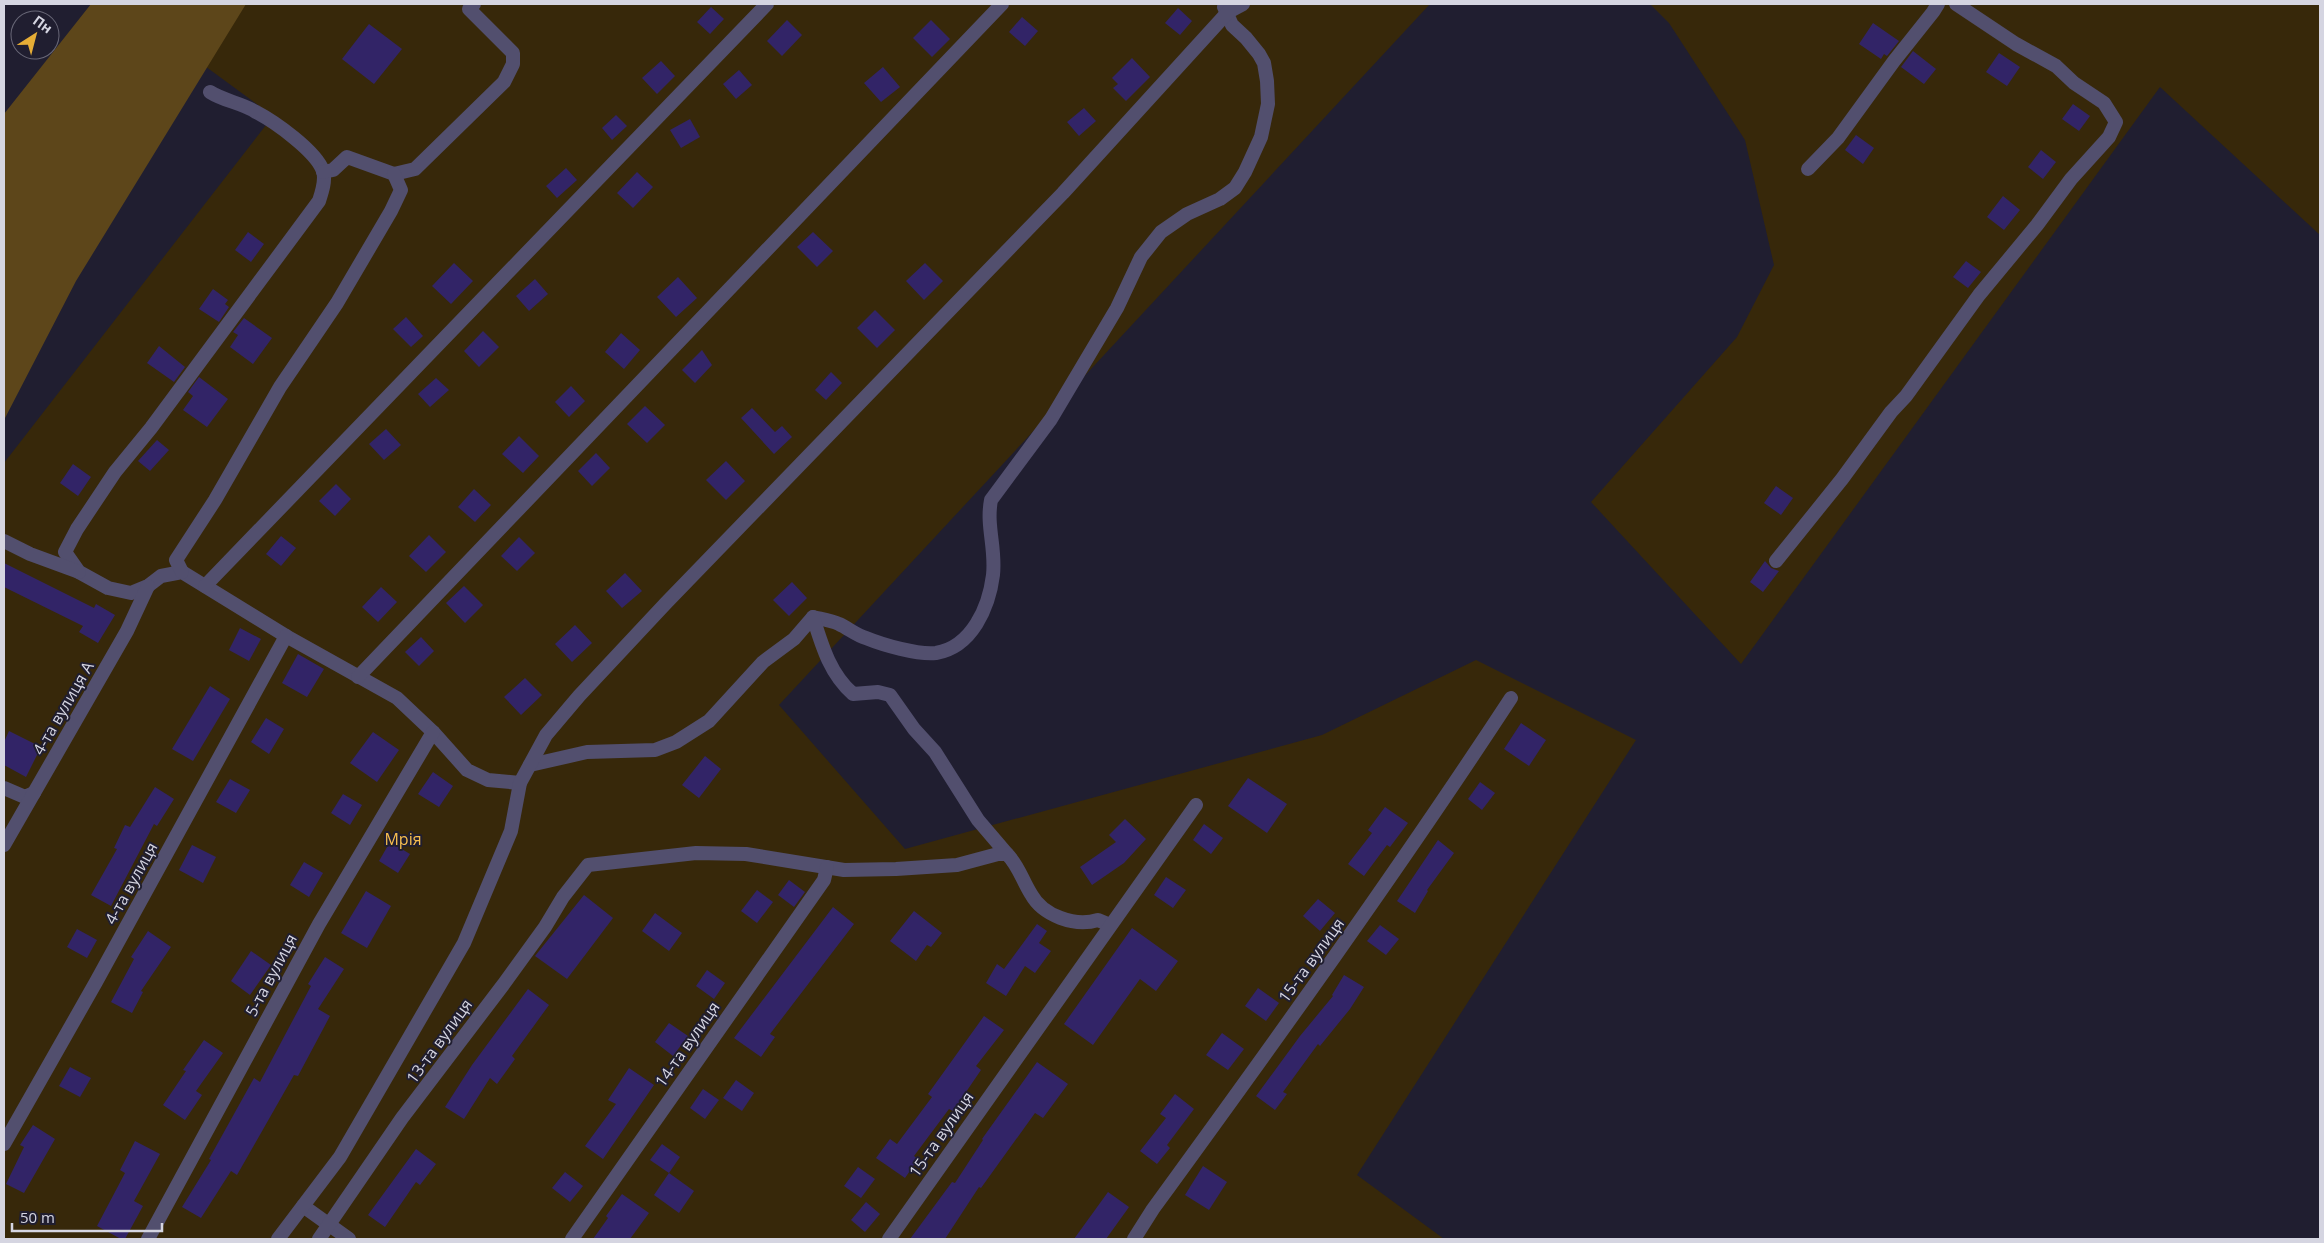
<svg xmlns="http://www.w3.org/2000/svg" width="2324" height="1243" font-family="'Open Sans',sans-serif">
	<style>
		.green { fill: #37280a }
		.forest { fill: #5d461a }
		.building { fill: #322467 }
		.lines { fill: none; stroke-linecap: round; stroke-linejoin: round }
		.minor { stroke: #524f6e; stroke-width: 14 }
		.labels { text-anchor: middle; stroke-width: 4; stroke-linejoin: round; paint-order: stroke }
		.street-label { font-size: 16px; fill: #d5d5e1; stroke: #201e30 }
		.park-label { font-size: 16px; fill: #f7be4e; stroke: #201e30 }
	</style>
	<rect width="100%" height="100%" fill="#201e30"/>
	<g class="green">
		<polygon points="192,4 1430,4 779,705 905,849 1322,735 1476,660 1636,740 1357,1175 1444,1239 4,1239 4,463 273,116 164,36"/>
		<polygon points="1650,4 2320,4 2320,235 2160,87 1741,664 1591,502 1737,337 1774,265 1745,140 1669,23"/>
	</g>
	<polygon class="forest" points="91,4 246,4 76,281 4,420 4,114"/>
	<g class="building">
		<polygon points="711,7 724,19 710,34 697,22"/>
		<polygon points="1178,8 1192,21 1180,35 1165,23"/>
		<polygon points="1022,17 1038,31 1025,46 1009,32"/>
		<polygon points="787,20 802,35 782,56 767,41"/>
		<polygon points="931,20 950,39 932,57 913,38"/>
		<polygon points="1873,23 1899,41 1887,56 1884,54 1881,59 1859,44"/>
		<polygon points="369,24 402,49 374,84 342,59"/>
		<polygon points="1913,51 1936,69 1924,84 1901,67"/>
		<polygon points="1999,53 2020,67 2007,86 1986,72"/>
		<polygon points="1132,58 1150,77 1126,101 1113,88 1118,84 1112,78"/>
		<polygon points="661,61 675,76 657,94 642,78"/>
		<polygon points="883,67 900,87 881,102 864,83"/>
		<polygon points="739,70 752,85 736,99 723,84"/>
		<polygon points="2073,104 2090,116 2079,131 2062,119"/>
		<polygon points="1084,108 1096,121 1079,136 1067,122"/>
		<polygon points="616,115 627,126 612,140 602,128"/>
		<polygon points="690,119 700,137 681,148 670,130"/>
		<polygon points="1856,135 1874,148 1863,164 1845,150"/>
		<polygon points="2041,150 2056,162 2043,179 2028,167"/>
		<polygon points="566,168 577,180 557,198 546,186"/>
		<polygon points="637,172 653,187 633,208 617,193"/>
		<polygon points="2003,196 2020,210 2004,230 1987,217"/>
		<polygon points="248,232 264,244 251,262 235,250"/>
		<polygon points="813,232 833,251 817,267 797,247"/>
		<polygon points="1966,261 1981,272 1968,288 1953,277"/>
		<polygon points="454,263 473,281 451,304 432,286"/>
		<polygon points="925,263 943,281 924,300 906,281"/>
		<polygon points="678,277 697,298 676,317 657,297"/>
		<polygon points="535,279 548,294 529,311 516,296"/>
		<polygon points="213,289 228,300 225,304 229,307 219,322 199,309"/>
		<polygon points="875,310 895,330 877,348 857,328"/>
		<polygon points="406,317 423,336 411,347 393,329"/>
		<polygon points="244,318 272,338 253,364 230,347 238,335 233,332"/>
		<polygon points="483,331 499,347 479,367 464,351"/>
		<polygon points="621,333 640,350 624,369 605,352"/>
		<polygon points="159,346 185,367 174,382 147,363"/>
		<polygon points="702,350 712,365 695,383 682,370"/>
		<polygon points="831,372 842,383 826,400 815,390"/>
		<polygon points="199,377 228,399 207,427 183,410 193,396 188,392"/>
		<polygon points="436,378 449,390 430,407 418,394"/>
		<polygon points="571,386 585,401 569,417 555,402"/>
		<polygon points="645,406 665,425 647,443 627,424"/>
		<polygon points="752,408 775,432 782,426 792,437 774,454 741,418"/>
		<polygon points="386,429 401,445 384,460 369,444"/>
		<polygon points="519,436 539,456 523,473 502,454"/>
		<polygon points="157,440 169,450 150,471 138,461"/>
		<polygon points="596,453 610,468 592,486 578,471"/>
		<polygon points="726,461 745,481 726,500 706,480"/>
		<polygon points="73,464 91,477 78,496 60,483"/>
		<polygon points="336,484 351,499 335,516 319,501"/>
		<polygon points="1776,486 1793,498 1781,515 1764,503"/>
		<polygon points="474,489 491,505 475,522 458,507"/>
		<polygon points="429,535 446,552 426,572 409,556"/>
		<polygon points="281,536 296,548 281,566 266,554"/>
		<polygon points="519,537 535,553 517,571 501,556"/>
		<polygon points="1765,561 1771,568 1779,571 1763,592 1750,582"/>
		<polygon points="4,563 94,608 96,604 115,615 98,643 79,632 83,626 4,587"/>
		<polygon points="625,573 642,591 622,608 606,591"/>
		<polygon points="792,582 807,598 789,616 773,600"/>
		<polygon points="464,586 483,605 465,623 446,603"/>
		<polygon points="381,587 397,602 378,622 362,607"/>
		<polygon points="575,625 592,643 572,662 555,644"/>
		<polygon points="240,628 261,639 249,661 229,650"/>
		<polygon points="421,637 434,651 419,666 405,652"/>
		<polygon points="298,654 324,669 307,697 282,683"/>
		<polygon points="525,678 542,695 521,715 504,697"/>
		<polygon points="210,686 230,699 193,761 172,749"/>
		<polygon points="266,718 284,729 269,754 251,742"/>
		<polygon points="1521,723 1546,740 1529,766 1504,749"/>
		<polygon points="9,731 41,747 26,777 4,765 4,742"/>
		<polygon points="373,732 399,750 377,782 350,763"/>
		<polygon points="705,756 721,769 699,798 682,785"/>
		<polygon points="433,772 453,786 439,807 418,794"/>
		<polygon points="1248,778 1287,804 1267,833 1228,806"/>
		<polygon points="230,779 250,790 236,813 216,802"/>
		<polygon points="1480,782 1495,793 1482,810 1468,799"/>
		<polygon points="155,787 174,799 157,826 154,824 111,906 91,895 117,849 114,848 125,825 130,827"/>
		<polygon points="343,794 362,805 350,825 331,813"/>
		<polygon points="1385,807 1408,823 1390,847 1387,845 1364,876 1348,864 1372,833 1368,830"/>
		<polygon points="1125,819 1146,839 1124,863 1092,885 1080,867 1116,842 1109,835"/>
		<polygon points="1204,824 1223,838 1211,854 1193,840"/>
		<polygon points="1438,840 1454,853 1427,890 1428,891 1415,913 1397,901"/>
		<polygon points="390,842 410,854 398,873 379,861"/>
		<polygon points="192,845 216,857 203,883 179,870"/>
		<polygon points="304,862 323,873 309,897 290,885"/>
		<polygon points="1166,877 1186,890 1173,908 1154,895"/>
		<polygon points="789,880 805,892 794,907 778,895"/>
		<polygon points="757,890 773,902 757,923 741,911"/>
		<polygon points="366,891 391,906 367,948 341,933"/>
		<polygon points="584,895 613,918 567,979 535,956"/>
		<polygon points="1318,899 1335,913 1320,931 1303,916"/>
		<polygon points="833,907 854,924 770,1034 775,1037 761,1057 734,1038"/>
		<polygon points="914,911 942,933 931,947 927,945 916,961 890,941"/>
		<polygon points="655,913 682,933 669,951 642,931"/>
		<polygon points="1037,924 1047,931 1039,943 1051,951 1035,973 1025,966 1006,996 986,983 997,964 1004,969"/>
		<polygon points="1380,925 1399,939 1386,955 1367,941"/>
		<polygon points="1132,928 1178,961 1156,991 1140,979 1093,1045 1064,1024"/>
		<polygon points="77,929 97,940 87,958 67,947"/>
		<polygon points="148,931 171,947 141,991 143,992 132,1013 111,1002 134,959 131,957"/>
		<polygon points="251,951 271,965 250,995 231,981"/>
		<polygon points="325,957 344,969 318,1009 330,1016 298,1076 294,1075 237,1175 231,1171 201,1218 182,1207 211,1160 209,1159 254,1078 260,1082 311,986 308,984"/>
		<polygon points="707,970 725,983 714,999 696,986"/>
		<polygon points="1344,975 1364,987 1350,1009 1320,1046 1318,1044 1283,1092 1287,1094 1275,1110 1256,1096 1300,1036 1333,996 1332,995"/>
		<polygon points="1258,988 1279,1003 1266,1021 1245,1006"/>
		<polygon points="528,989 549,1005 512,1056 515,1059 497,1084 490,1078 464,1119 445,1107 472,1065"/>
		<polygon points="984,1016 1004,1030 976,1066 981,1070 953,1111 949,1109 914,1156 918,1159 905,1178 876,1158 890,1139 897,1144 932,1097 928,1094"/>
		<polygon points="669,1023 688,1036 673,1056 655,1042"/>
		<polygon points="1222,1033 1244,1049 1228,1070 1206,1055"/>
		<polygon points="204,1040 223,1053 196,1091 202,1095 185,1120 163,1105 186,1071 183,1070"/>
		<polygon points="1037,1062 1068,1084 1043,1118 1035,1113 981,1188 979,1187 945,1239 910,1239 952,1182 955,1183 983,1140 982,1139"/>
		<polygon points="70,1067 91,1078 80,1097 59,1086"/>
		<polygon points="629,1068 654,1085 603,1159 585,1146 616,1104 608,1100"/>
		<polygon points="736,1080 754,1093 742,1111 723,1098"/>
		<polygon points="703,1089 719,1100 705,1119 690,1108"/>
		<polygon points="1175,1094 1194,1109 1167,1145 1170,1148 1157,1164 1140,1151 1166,1118 1160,1114"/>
		<polygon points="33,1125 55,1139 24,1193 6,1184 24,1147 20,1145"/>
		<polygon points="135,1141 160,1154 134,1201 143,1206 125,1239 121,1239 97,1226 125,1173 120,1170"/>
		<polygon points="662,1144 680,1157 669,1173 650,1160"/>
		<polygon points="416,1149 436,1164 420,1185 416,1182 385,1227 368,1215"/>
		<polygon points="1203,1166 1227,1182 1209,1210 1185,1195"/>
		<polygon points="858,1167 875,1179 861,1198 844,1186"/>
		<polygon points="565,1172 583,1186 570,1202 552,1188"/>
		<polygon points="669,1173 694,1191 679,1213 654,1195"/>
		<polygon points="1108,1192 1129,1207 1106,1239 1074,1239"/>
		<polygon points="622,1194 649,1213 630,1239 593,1239 608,1218 606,1216"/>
		<polygon points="866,1202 880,1214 865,1232 851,1220"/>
	</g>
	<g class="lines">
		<g class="minor">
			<path d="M210,92C224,101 242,103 256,112C275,122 316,151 323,171C326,180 322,192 319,201L151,428L115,472L77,529L65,552L79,572L108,588L131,593L148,586L161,576L182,572L286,636L397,698L433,732L467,770L488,780L520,783"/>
			<polyline points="1808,169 1838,138 1894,61 1933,12 1938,4"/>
			<polyline points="323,172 333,170 347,157 394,174 415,169 504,82 513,64 513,53 469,9 474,4"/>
			<polyline points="4,541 30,554 79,572"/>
			<polyline points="1776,561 1842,479 1891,412 1906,396 1979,295 2037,225 2071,179 2109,137 2116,122 2104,103 2074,83 2056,66 2016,44 1956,4"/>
			<polyline points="182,572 176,560 215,500 280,387 337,303 391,211 401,190 394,174"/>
			<polyline points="205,586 767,4"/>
			<path d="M813,617C821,619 831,620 839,624C848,628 856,635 866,638C883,645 918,655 936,653C972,647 989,607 993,575C996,548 986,526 991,500L1051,419L1117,308L1141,257L1161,232L1187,214L1220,199L1235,188L1245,172L1261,137L1268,104L1267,81L1264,63L1259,54L1246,38L1232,25L1224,7"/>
			<polyline points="358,677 1002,4"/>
			<path d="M530,765L587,752L655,750L676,742L709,721L763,662L794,639L813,617C822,646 830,674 853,694L878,692L890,695L914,729L935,752L978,820L1007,854"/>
			<polyline points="4,788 25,797 34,793"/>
			<polyline points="4,845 127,631 148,586"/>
			<polyline points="4,1144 96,982 286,636"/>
			<polyline points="303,1206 349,1239"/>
			<polyline points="148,1239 319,924 433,732"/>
			<polyline points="278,1239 340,1157 464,943 511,831 520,783 546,735 579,696 666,603 1063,193 1228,12 1243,4"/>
			<path d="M319,1239L402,1118L503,985L545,927L563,897L588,865L696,853L746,854L844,870L896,869L957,865L998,854H1007C1019,866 1022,880 1031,894C1043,916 1075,927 1098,920L1110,925"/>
			<polyline points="572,1239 824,880 827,867"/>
			<polyline points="889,1239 1196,805"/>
			<path d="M1134,1239L1153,1209C1276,1040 1397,872 1511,698"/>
		</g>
	</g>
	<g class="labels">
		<g class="street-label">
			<text transform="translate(63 708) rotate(-60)" y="6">4-та вулиця А</text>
			<text transform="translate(131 883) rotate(-61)" y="6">4-та вулиця</text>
			<text transform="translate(1311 960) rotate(-54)" y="6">15-та вулиця</text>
			<text transform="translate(271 975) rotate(-62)" y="6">5-та вулиця</text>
			<text transform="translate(439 1041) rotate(-54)" y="6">13-та вулиця</text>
			<text transform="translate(687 1044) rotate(-55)" y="6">14-та вулиця</text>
			<text transform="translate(941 1134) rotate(-55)" y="6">15-та вулиця</text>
		</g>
		<g class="park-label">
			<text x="403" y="845">Мрія</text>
		</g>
	</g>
	<rect width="2324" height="1243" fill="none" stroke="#d5d5e1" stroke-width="10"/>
	<g transform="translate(35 35) rotate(36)"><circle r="24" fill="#201e30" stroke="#686777"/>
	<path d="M0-4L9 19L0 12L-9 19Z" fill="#e6ad36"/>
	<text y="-8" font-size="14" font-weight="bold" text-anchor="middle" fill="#d5d5e1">Пн</text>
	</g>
	<path d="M12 1223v8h150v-8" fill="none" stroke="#d5d5e1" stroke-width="2.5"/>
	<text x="20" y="1223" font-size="15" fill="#d5d5e1" stroke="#201e30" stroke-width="4" paint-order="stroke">50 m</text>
</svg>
